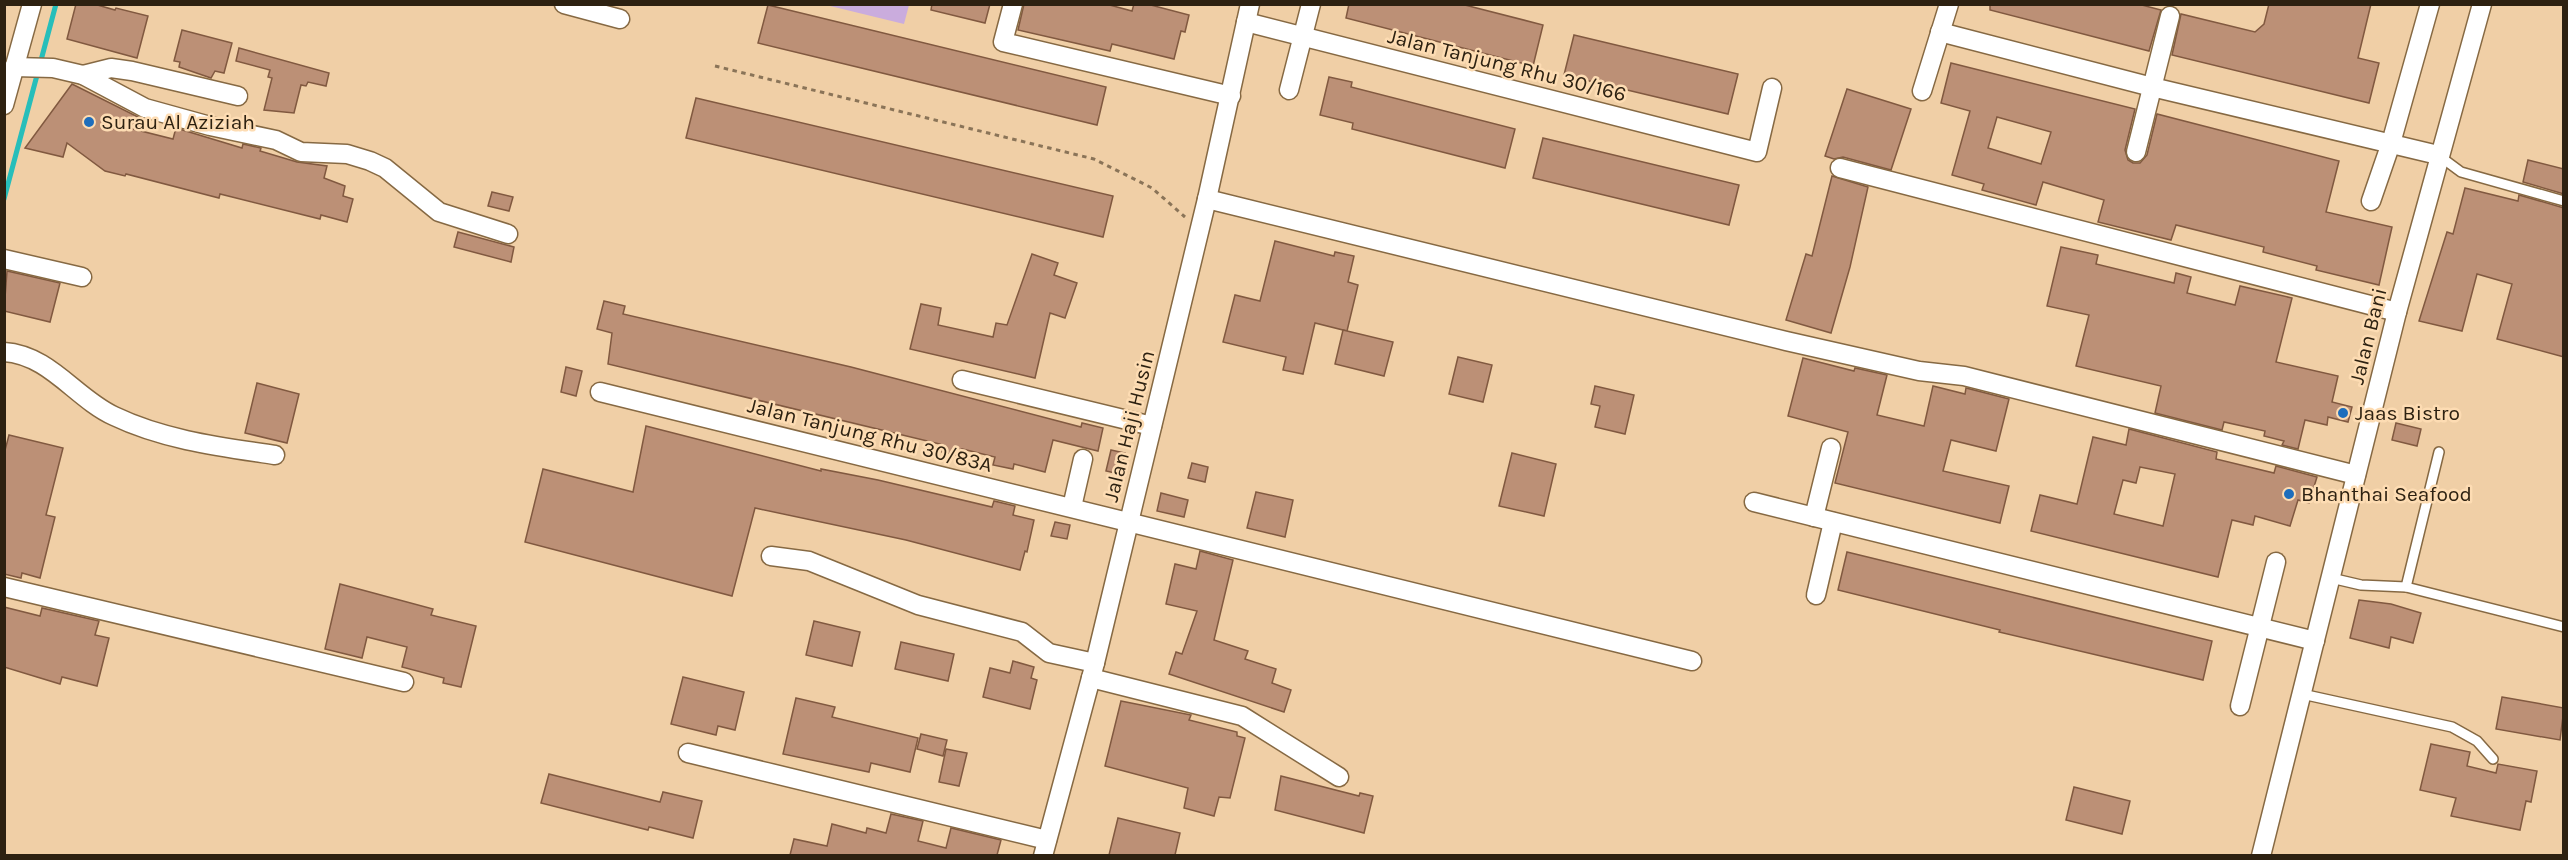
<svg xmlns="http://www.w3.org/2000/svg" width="2568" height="860" font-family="Karla,sans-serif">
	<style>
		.green { fill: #caacdd }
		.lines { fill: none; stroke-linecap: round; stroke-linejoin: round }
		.stream { stroke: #27beba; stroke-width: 5 }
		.building { fill: #bc9076; stroke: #815940; stroke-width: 1.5; fill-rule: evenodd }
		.service-casing { stroke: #866943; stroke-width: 12 }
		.minor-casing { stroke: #866943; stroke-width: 21 }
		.path { stroke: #8a7458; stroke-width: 3; stroke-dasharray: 4.5 4.5; stroke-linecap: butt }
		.service { stroke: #fff; stroke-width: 9 }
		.minor { stroke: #fff; stroke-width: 18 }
		.poi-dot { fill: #1e6ebc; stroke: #fddcb3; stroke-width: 2 }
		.labels { text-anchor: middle; stroke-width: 5; stroke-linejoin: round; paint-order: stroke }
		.street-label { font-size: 21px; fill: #2d2111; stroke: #fddcb3 }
		.poi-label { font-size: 21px; fill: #2d2111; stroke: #fddcb3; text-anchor: start }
	</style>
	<rect width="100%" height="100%" fill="#f0cfa6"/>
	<polygon class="green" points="826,5 909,5 904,24"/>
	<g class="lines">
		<polyline class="stream" points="4,199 56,4"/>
	</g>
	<g class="building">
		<polygon points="76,4 94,4 115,10 116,8 148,16 137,58 67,39"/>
		<polygon points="932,4 990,4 985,23 931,10"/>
		<polygon points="1024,4 1106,4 1132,11 1134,4 1147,4 1189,15 1185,32 1181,31 1174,59 1112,44 1110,51 1018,30"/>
		<polygon points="1349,4 1461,4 1543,25 1533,66 1346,18"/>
		<polygon points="1990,4 2138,4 2161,10 2149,51 1990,10"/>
		<polygon points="2269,4 2371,4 2358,58 2379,63 2369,103 2172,55 2181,14 2255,32 2264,24"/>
		<polygon points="768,5 1106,87 1097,125 758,43"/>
		<polygon points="182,30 232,43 224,73 215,71 211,78 179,67 180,62 174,61"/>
		<polygon points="1574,35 1738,74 1728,114 1564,75"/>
		<polygon points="239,48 329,73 326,86 308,82 306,86 301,85 294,113 264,110 272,78 268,77 270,70 236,61"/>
		<path d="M1951,63L2135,109L2125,150L2128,160L2133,163H2140L2147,155L2157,114L2339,161L2326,212L2392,227L2379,285L2316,270L2317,266L2263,252L2264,247L2176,225L2171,240L2098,222L2104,200L2043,182L2036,205L1982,190L1984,184L1952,175L1970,111L1941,103ZM1997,117L2051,132L2041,164L1988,148Z"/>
		<polygon points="1329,77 1352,82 1351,87 1515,129 1505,168 1352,129 1353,123 1320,115"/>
		<polygon points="72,84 138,117 129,128 173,139 176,128 242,148 243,144 261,148 260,151 297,162 327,166 324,178 345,186 343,196 353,199 347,222 321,215 320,219 220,194 219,198 126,174 125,176 105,171 67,143 63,157 25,148"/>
		<polygon points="1847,89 1911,109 1891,170 1843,157 1834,159 1825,156"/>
		<polygon points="696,98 1113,196 1103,237 686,138"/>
		<polygon points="1543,138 1739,185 1729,225 1533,178"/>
		<polygon points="2528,160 2564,169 2564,194 2523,182"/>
		<polygon points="1832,176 1868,187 1850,267 1831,333 1786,320 1806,254 1812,256"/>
		<polygon points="2465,188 2518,201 2519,195 2564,208 2564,357 2497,339 2512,284 2477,274 2462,331 2419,321 2447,232 2453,234"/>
		<polygon points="492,192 513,197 509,211 488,206"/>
		<polygon points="458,232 514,247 511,262 454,247"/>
		<polygon points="1275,241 1334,256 1335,252 1354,256 1348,282 1358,285 1347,331 1315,323 1303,374 1283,370 1286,357 1223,342 1235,295 1260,301"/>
		<polygon points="2061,247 2098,255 2096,264 2174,283 2176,273 2191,277 2187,293 2235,305 2240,286 2292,298 2276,362 2338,376 2332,402 2352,407 2348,422 2328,417 2327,425 2305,420 2298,449 2282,445 2284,441 2264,436 2265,431 2224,422 2222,430 2155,413 2161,386 2076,366 2089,315 2047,306"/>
		<polygon points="1032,254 1058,263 1054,275 1077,283 1065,318 1050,313 1035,378 910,349 921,304 941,308 938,325 993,337 996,323 1007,325"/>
		<polygon points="7,271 60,283 50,322 4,311"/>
		<polygon points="604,301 625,306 623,314 851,367 1081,427 1082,423 1103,428 1098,451 1053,440 1045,472 1014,464 1013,469 993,465 995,457 962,449 960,456 942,452 944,445 608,364 612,333 597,329"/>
		<polygon points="1343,330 1393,342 1384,376 1335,364"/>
		<polygon points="1458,357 1492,365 1483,402 1449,394"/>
		<polygon points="1803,358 1854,371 1855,368 1887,375 1877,415 1924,426 1933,386 1965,394 1966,388 2009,399 1996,451 1951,440 1943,471 2009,486 2000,523 1835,483 1848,432 1788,416"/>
		<polygon points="566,367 582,371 576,396 561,392"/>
		<polygon points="257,383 299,394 287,443 245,433"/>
		<polygon points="1595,386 1634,395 1625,434 1595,427 1600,406 1591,404"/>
		<polygon points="2396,423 2421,429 2417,446 2392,440"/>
		<polygon points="646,426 821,471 821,469 878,480 992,507 994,501 1015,506 1013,515 1034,520 1027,552 1025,551 1020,570 906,540 755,508 732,596 525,542 543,469 633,492"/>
		<path d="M2129,429L2217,452L2216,459L2274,473L2276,466L2317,477L2309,503L2298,500L2290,526L2255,516L2253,525L2232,520L2218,577L2031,531L2040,495L2077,504L2093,437L2126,445ZM2140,467L2175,474L2163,526L2114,514L2123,480L2136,483Z"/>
		<polygon points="9,435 63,448 46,515 55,517 40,578 22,573 21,578 4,574 4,454"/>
		<polygon points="1111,450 1125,453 1120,474 1106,471"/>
		<polygon points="1512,453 1556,464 1544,516 1499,506"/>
		<polygon points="1192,463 1208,467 1205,482 1188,478"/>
		<polygon points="1256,492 1293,500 1285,537 1247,528"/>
		<polygon points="1161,493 1188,500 1184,517 1157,511"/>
		<polygon points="1055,522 1070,525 1067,539 1051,536"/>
		<polygon points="1200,551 1233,560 1214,640 1248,651 1245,659 1276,669 1272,683 1291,690 1284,712 1169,674 1176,652 1182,654 1197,611 1166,604 1175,564 1196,569"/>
		<polygon points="1847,552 2212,641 2203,680 1999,632 2000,630 1838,590"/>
		<polygon points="340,584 433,609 431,615 476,626 461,687 443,683 444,678 402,667 407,647 367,637 362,658 325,649"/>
		<polygon points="2359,600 2391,604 2421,613 2413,643 2391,637 2389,648 2350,638"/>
		<polygon points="4,607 40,616 42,608 99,621 95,635 109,638 97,686 62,677 60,684 4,667"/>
		<polygon points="814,621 860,632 852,666 806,655"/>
		<polygon points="901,642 954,654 948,681 895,669"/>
		<polygon points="1013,661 1034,667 1031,678 1037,680 1030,709 983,697 990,668 1010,673"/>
		<polygon points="683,677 744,692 735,730 718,726 716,735 671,724"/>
		<polygon points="2502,697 2564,708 2560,740 2496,729"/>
		<polygon points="796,698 835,707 832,717 918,738 910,772 871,763 869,772 783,754"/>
		<polygon points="1121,701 1191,715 1189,720 1237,732 1237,736 1245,738 1230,798 1219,797 1214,816 1184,808 1188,788 1105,766"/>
		<polygon points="921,734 947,740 943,756 917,749"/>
		<polygon points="2431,744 2470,752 2467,766 2496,773 2498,764 2537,771 2531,802 2526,801 2520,830 2451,816 2456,798 2420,790"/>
		<polygon points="946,749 967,753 959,786 939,782"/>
		<polygon points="549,774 660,802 663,792 702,801 693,838 649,827 648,830 541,803"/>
		<polygon points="1281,776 1359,796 1360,793 1373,796 1364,833 1275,810"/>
		<polygon points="2074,787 2130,801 2122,834 2066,820"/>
		<polygon points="891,814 923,821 918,841 946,848 951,828 1001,840 997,855 790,855 794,839 827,846 832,824 866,833 867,828 886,833"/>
		<polygon points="1118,818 1180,833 1175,855 1109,855"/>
	</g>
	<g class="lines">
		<g class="service-casing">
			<g id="service">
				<polyline points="2438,155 2461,172 2564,201"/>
				<polyline points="2331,578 2361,585 2406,587 2564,627"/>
				<polyline points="2406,587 2439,452"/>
				<polyline points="2302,694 2452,727 2477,741 2493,759"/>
			</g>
		</g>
		<g class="minor-casing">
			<g id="minor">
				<polyline points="564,4 620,19"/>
				<polyline points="1013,4 1003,42 1231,96"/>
				<polyline points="1246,22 1757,152 1772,88"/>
				<polyline points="1940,32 2152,87 2438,155"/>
				<polyline points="14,67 53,68 83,75 145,108 210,126 276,140 301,152 347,154 370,161 385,168 439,212 508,234"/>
				<polyline points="83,75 111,68 132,71 238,96"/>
				<polyline points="1289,90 1311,4"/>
				<polyline points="1922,91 1949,4"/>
				<polyline points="4,105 32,4"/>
				<polyline points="2136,152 2170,16"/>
				<polyline points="1840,168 2397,312"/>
				<polyline points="1207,199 1786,341 1919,371 1964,376 2356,475"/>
				<polyline points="2371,201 2391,143 2430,4"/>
				<polyline points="4,259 82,277"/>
				<path d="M4,352C50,355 75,398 114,416C164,440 221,447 275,455"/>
				<polyline points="962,380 1152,426"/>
				<polyline points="600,392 1692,661"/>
				<polyline points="1754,502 2315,641"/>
				<polyline points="1072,507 1083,459"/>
				<polyline points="1814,517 1831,448"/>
				<polyline points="771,556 809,561 918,605 1022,632 1049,653 1095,663"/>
				<polyline points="4,587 404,682"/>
				<polyline points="1816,595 1833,522"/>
				<polyline points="1091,678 1242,716 1339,777"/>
				<polyline points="2240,706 2276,562"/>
				<polyline points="688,753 1047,840"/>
				<polyline points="1043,856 1095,663 1207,199 1250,4"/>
				<polyline points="2261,856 2397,312 2482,4"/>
			</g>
		</g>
		<polyline class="path" points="715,66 1094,159 1152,188 1185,217"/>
		<use href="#service" class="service"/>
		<use href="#minor" class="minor"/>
	</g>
	<g class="poi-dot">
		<circle cx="89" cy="122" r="6"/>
		<circle cx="2343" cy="413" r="6"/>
		<circle cx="2289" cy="494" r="6"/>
	</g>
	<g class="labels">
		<g class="street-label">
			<text transform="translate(1507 65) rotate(14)" y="7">Jalan Tanjung Rhu 30/166</text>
			<text transform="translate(2368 336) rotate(-76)" y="7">Jalan Bani</text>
			<text transform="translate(1129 426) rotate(-76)" y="7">Jalan Haji Husin</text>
			<text transform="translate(870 435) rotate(14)" y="7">Jalan Tanjung Rhu 30/83A</text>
		</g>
		<g class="poi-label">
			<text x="101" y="129">Surau Al Aziziah</text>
			<text x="2355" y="420">Jaas Bistro</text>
			<text x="2301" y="501">Bhanthai Seafood</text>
		</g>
	</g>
	<rect width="2568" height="860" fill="none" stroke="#2d2111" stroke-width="12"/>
</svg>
